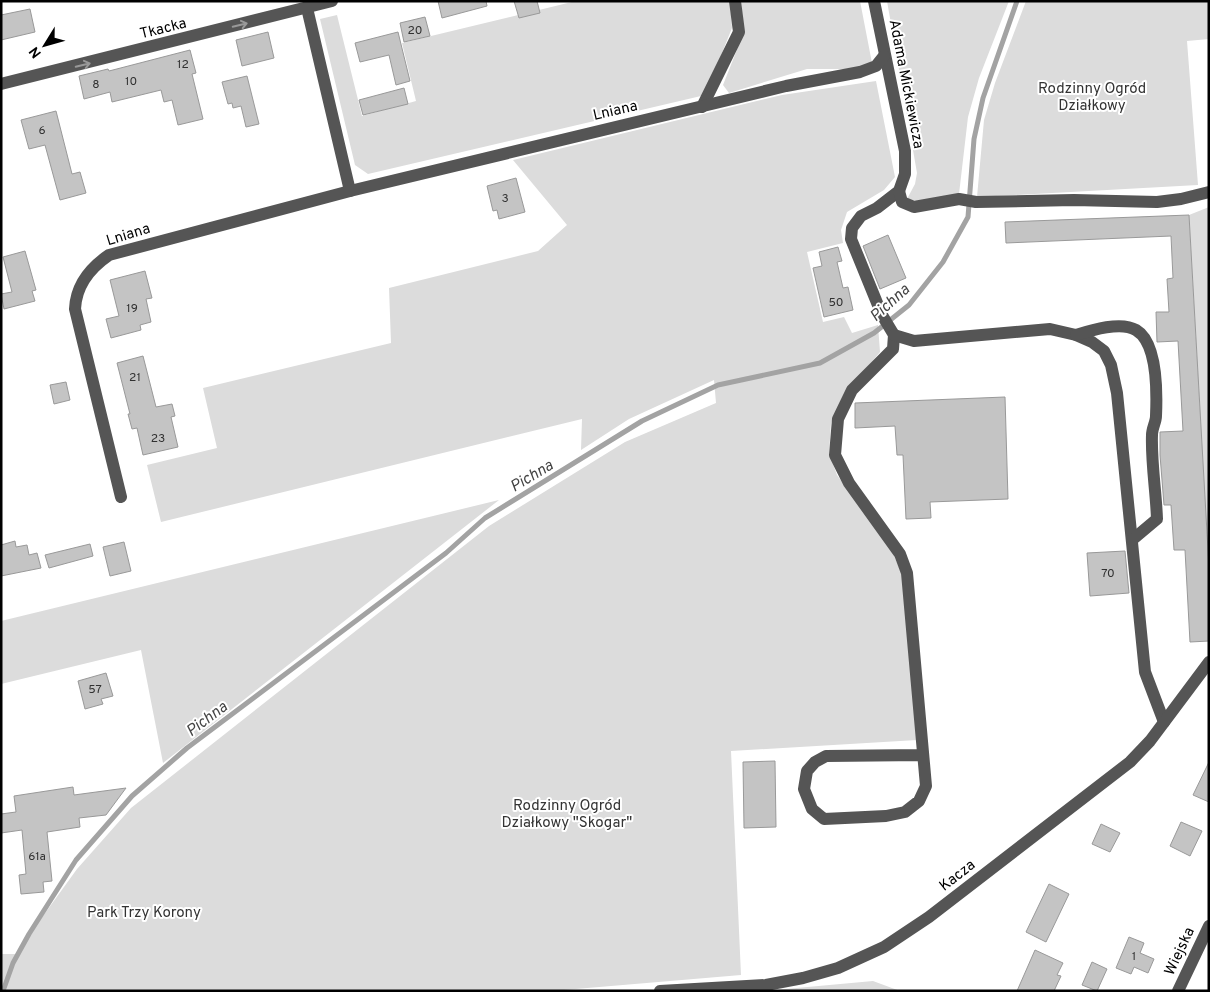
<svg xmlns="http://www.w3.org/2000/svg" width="1210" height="992" font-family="Overpass,sans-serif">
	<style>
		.green { fill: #dcdcdc }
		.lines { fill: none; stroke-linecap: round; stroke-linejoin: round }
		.stream { stroke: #a3a3a3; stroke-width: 5 }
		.building { fill: #c4c4c4; stroke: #999 }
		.minor { stroke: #555; stroke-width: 12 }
		.oneway { stroke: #999 }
		.labels { text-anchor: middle; stroke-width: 4; stroke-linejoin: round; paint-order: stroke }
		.number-label { font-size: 12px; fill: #313131 }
		.street-label { font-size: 15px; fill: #000; stroke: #fff }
		.park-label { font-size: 15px; fill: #333; stroke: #fff }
		.water-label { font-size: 16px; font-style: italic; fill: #444; stroke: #fff }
	</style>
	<rect width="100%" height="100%" fill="#fff"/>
	<g class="green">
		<polygon points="576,1 730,1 732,28 709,85 701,96 368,174 355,165 320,19 337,15 362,116 416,101 402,43"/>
		<polygon points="741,1 860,1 872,63 850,71 842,69 807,69 729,93 723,85 744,32"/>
		<polygon points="887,1 1009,1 979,78 968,117 959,194 917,201 907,199 915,184 917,173"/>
		<polygon points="1026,1 1209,1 1209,39 1187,41 1198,185 977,197 984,120 995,83"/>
		<polygon points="876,81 895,177 884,190 847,212 841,230 843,243 807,252 823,322 844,317 852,333 878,325 880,352 843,396 831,423 829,453 837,475 893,553 903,577 917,740 731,751 741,975 552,991 1,991 1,954 18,954 22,945 77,869 131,808 489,526 625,442 716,403 714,380 629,419 581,450 582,419 161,522 147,465 217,448 203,388 391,343 389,288 538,251 567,225 513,160 782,95"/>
		<polygon points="1209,207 1209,571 1189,215"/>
		<polygon points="499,500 163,763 141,650 1,684 1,621"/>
		<polygon points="873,981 900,991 764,991"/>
	</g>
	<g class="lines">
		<polyline class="stream" points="3,991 13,963 29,934 76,860 132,796 187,748 446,553 485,518 642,421 718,385 820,363 874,333 909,305 943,262 968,217 974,139 983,98 1017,1"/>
	</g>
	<g class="building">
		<polygon points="438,1 486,1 487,6 442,18"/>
		<polygon points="514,1 537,1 540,13 519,18"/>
		<polygon points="30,9 35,32 1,40 1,15"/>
		<polygon points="425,17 430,36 404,42 400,23"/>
		<polygon points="268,32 274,58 242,66 236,40"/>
		<polygon points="398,32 410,81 396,85 389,55 360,62 355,43"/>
		<polygon points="190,50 196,73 192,74 203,119 178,125 172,100 164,102 161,90 112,102 110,92 84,99 79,76 108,69 109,71"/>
		<polygon points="247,76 259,124 246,127 241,106 233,108 232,103 228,104 222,82"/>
		<polygon points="404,88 408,104 363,115 359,100"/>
		<polygon points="56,111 72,174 80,172 86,193 60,200 45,145 29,149 21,120"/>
		<polygon points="516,178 525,212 499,219 497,210 493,211 487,186"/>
		<polygon points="1189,215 1209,568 1209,641 1190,642 1185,550 1174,550 1171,505 1164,505 1160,455 1160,432 1183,431 1178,341 1157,342 1156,312 1169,312 1167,279 1173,278 1171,236 1006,243 1005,222"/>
		<polygon points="888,235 906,278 880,289 863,246"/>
		<polygon points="838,247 842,261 837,262 843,288 848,287 853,310 824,317 813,268 822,266 819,252"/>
		<polygon points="25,251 36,290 32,291 35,301 4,309 1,294 12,292 3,257"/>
		<polygon points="145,271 152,298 146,299 151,322 140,325 141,330 111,338 106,319 119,316 110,280"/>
		<polygon points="143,356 156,407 172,404 175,416 171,417 178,447 143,455 137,428 132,429 128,414 130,414 117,363"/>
		<polygon points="66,382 70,400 54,404 50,385"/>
		<polygon points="1005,397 1008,499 930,502 931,518 906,519 903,455 897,455 895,426 855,428 855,403"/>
		<polygon points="15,541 16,547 27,545 29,555 37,553 41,568 1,576 1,545"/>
		<polygon points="124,542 131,571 110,576 103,547"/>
		<polygon points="90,544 93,556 49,568 45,555"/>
		<polygon points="1125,551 1129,593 1090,596 1087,553"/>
		<polygon points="106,673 113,696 101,699 103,704 85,709 78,681"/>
		<polygon points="775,761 776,827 744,828 743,762"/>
		<polygon points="1209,762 1209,802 1193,795"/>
		<polygon points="73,787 74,795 126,788 106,815 79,818 80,827 47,832 52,881 43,882 44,892 21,894 19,875 26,874 22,830 1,833 1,814 16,812 14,796"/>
		<polygon points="1181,822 1202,831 1190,856 1170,846"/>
		<polygon points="1101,824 1120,833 1110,852 1092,844"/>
		<polygon points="1049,884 1069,894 1046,942 1026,932"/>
		<polygon points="1129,937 1144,943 1140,953 1154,959 1148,973 1134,967 1131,974 1116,968"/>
		<polygon points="1035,950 1063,963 1057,975 1061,976 1054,991 1017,991"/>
		<polygon points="1092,962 1107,969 1097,991 1082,985"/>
	</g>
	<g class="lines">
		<g class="minor">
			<polyline points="874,1 905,151 905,174 899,191 877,208 861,216 852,228 851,239 882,315 894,335 893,349 852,390 838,419 835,455 849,483 900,554 907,573 926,786 919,801 905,812 886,816 824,819 812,809 804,789 807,771 815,762 826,756 923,755"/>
			<polyline points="307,8 350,191"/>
			<polyline points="1,84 332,1"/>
			<polyline points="702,107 739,32 735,1"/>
			<polyline points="899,191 902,202 914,207 959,199 976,202 1074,200 1157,202 1181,199 1209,192"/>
			<polyline points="894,335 914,341 1050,329 1076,335 1092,342 1104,351 1111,365 1117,393 1145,672 1164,722"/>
			<path d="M1076,335C1092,330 1121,321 1136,330C1158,343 1157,393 1156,416C1156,422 1152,428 1152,435C1151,462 1156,491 1157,519L1132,540"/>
			<path d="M121,497L75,309C76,285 90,268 109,255L350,191L786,86L860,72L876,66L884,56"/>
			<polyline points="660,991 766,985 803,978 838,968 884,947 929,917 1130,762 1150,741 1209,662"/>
			<polyline points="1178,991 1209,926"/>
		</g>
	</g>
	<defs><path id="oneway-shaft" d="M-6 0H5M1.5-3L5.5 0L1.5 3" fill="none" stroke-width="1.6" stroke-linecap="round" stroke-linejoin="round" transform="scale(1.25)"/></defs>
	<g class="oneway">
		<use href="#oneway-shaft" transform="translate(240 25) rotate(-14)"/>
		<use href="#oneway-shaft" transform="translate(83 65) rotate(-14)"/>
	</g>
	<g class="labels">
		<g class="number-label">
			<text x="415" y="34">20</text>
			<text x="183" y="68">12</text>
			<text x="131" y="85">10</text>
			<text x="96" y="88">8</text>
			<text x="42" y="134">6</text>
			<text x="505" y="202">3</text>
			<text x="836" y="306">50</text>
			<text x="132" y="312">19</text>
			<text x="135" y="381">21</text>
			<text x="158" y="442">23</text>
			<text x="1108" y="577">70</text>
			<text x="95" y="693">57</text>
			<text x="37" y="860">61a</text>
			<text x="1134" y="960">1</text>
		</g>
		<g class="street-label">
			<text transform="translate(163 28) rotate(-14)" y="5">Tkacka</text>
			<text transform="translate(907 84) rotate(79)" y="5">Adama Mickiewicza</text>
			<text transform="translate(615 110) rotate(-13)" y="5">Lniana</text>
			<text transform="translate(128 234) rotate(-17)" y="5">Lniana</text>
			<text transform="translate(957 875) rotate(-38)" y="5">Kacza</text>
			<text transform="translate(1179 951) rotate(-65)" y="5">Wiejska</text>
		</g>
		<g class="park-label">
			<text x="1092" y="93">Rodzinny Ogród<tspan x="1092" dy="17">Działkowy</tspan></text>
			<text x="567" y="810">Rodzinny Ogród<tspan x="567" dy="17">Działkowy "Skogar"</tspan></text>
			<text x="144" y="917">Park Trzy Korony</text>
		</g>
		<g class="water-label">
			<text transform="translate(889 302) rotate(-42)" y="6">Pichna</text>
			<text transform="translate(531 475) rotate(-31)" y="6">Pichna</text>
			<text transform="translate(206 718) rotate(-37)" y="6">Pichna</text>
		</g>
	</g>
	<rect width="1210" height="992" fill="none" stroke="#000000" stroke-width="5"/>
	<g transform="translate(45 45) rotate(233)" stroke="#ffffff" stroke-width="4" paint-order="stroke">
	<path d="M0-4L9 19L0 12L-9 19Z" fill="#000000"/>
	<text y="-8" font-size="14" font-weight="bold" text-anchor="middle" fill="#000000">N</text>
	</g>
</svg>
